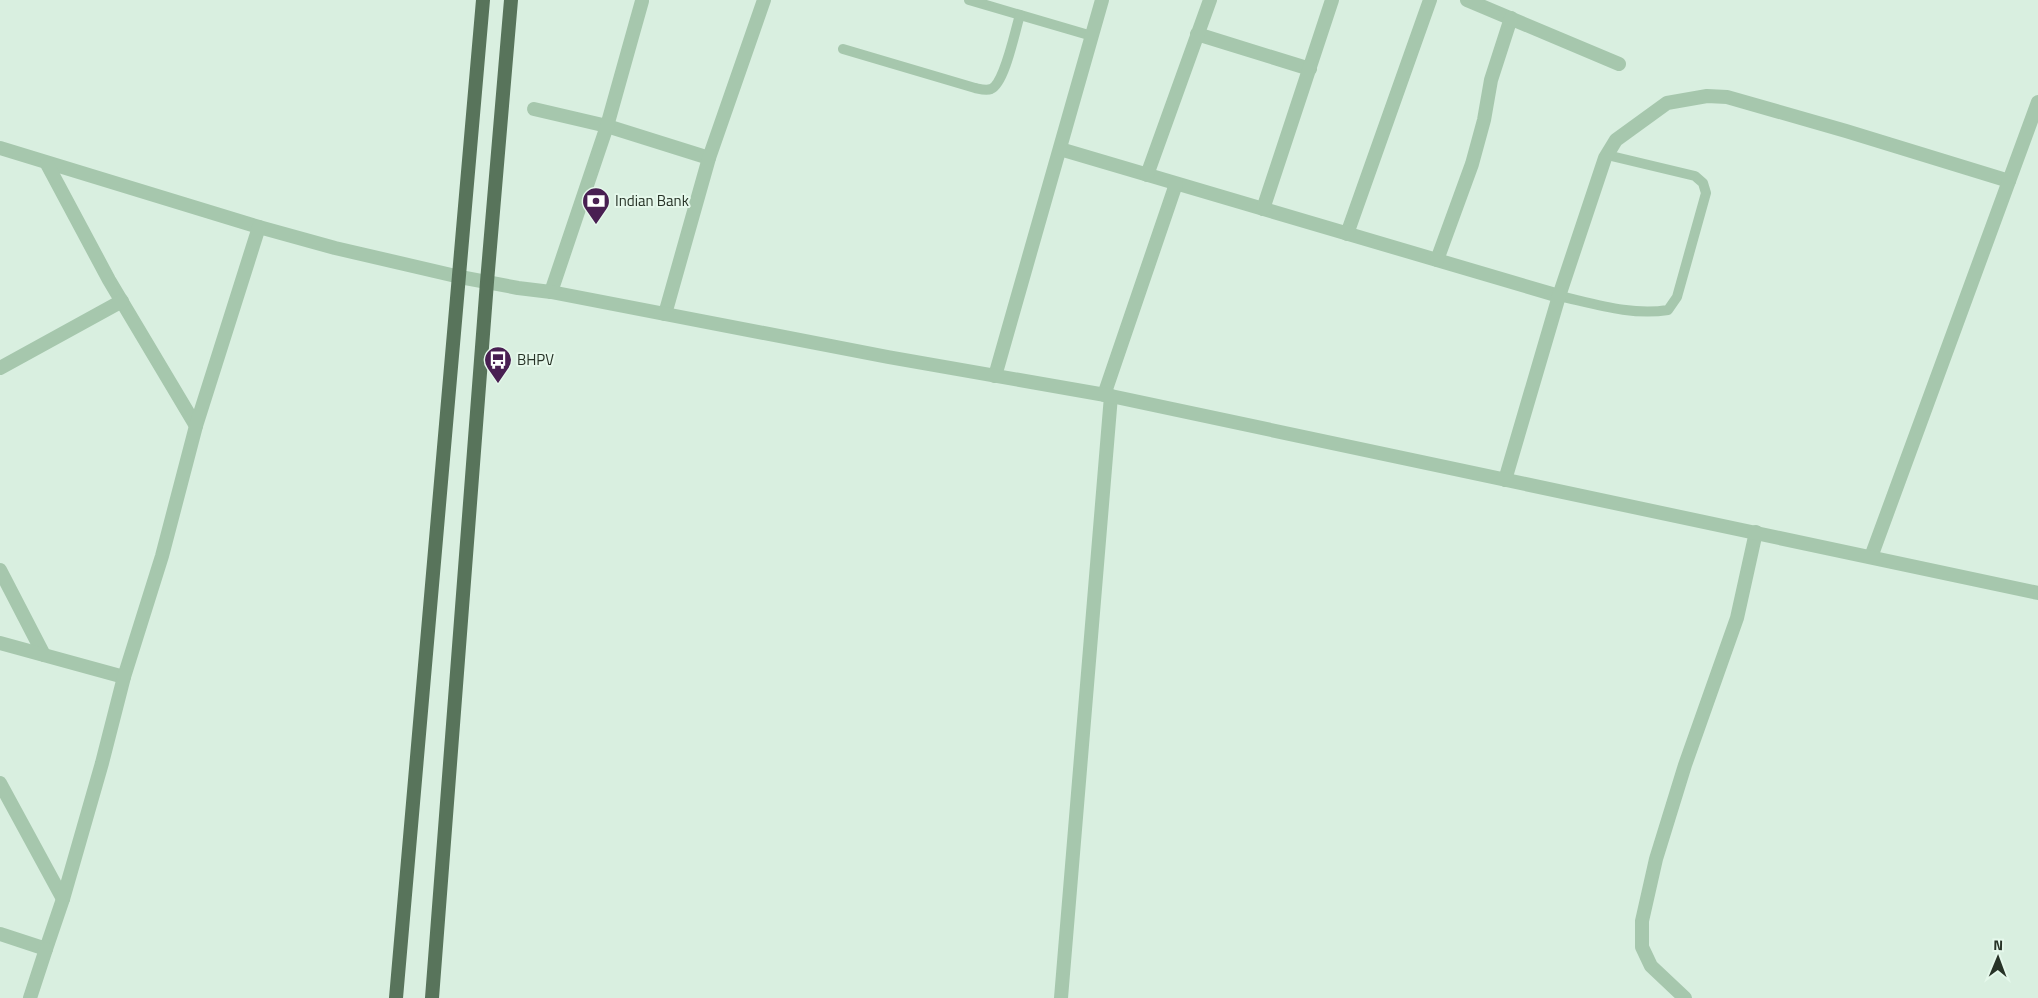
<svg xmlns="http://www.w3.org/2000/svg" width="2038" height="998" font-family="'Titillium Web',sans-serif">
	<style>
		.lines { fill: none; stroke-linecap: round; stroke-linejoin: round }
		.service { stroke: #a6c7ad; stroke-width: 10 }
		.minor { stroke: #a6c7ad; stroke-width: 14 }
		.tertiary { stroke: #a6c7ad; stroke-width: 14 }
		.primary { stroke: #58745b; stroke-width: 14 }
		.labels { text-anchor: middle; stroke-width: 4; stroke-linejoin: round; paint-order: stroke }
		.poi-label { font-size: 15px; fill: #273327; stroke: #e5f8eb; text-anchor: start }
	</style>
	<rect width="100%" height="100%" fill="#d9efe0"/>
	<g class="lines">
		<g class="service">
			<polyline points="969,0 1092,36"/>
			<path d="M843,49L975,88C980,89 986,91 991,89C1005,83 1015,30 1020,15"/>
			<path d="M1559,296C1595,304 1632,316 1668,310L1677,297L1706,193L1703,183L1695,176L1607,155"/>
		</g>
		<g class="minor">
			<polyline points="1467,0 1619,64"/>
			<polyline points="1197,34 1310,69"/>
			<polyline points="534,109 607,126 709,158"/>
			<polyline points="0,148 259,227 335,248 460,277"/>
			<polyline points="1060,149 1559,296"/>
			<polyline points="47,164 109,280 196,426"/>
			<polyline points="1147,175 1210,0"/>
			<polyline points="1263,209 1332,0"/>
			<polyline points="1347,234 1430,0"/>
			<polyline points="1437,260 1472,164 1484,120 1491,80 1511,18"/>
			<polyline points="551,292 607,126 642,1"/>
			<polyline points="665,314 709,158 764,0"/>
			<polyline points="0,368 122,301"/>
			<polyline points="995,376 1102,0"/>
			<polyline points="1104,395 1176,184"/>
			<polyline points="1505,480 1559,296 1605,158 1616,140 1667,103 1707,96 1727,97 1846,131 2009,181"/>
			<polyline points="1871,557 2038,102"/>
			<polyline points="0,570 44,655"/>
			<polyline points="0,643 124,677"/>
			<polyline points="0,783 63,899"/>
			<polyline points="0,934 46,949 63,899 102,763 124,677 162,556 196,426 259,227"/>
			<polyline points="30,998 46,949"/>
			<polyline points="1061,998 1111,396"/>
			<polyline points="1685,998 1651,966 1642,947 1642,921 1656,859 1685,765 1737,618 1756,532"/>
		</g>
		<polyline class="tertiary" points="460,277 518,288 551,292 888,357 1111,396 2038,593"/>
		<g class="primary">
			<polyline points="396,998 483,0"/>
			<polyline points="432,998 487,282 511,0"/>
		</g>
	</g>
	<defs>
		<g id="bank-pin" transform="scale(1.4375)"><path d="M0 17L-7.5 6A9.5 9.5 0 1 1 7.5 6Z" fill="#491f52" stroke="#e5f8eb"/><path d="M-6-4H6V4H-6ZM0-2.3a2.3 2.3 0 1 0 0 4.6a2.3 2.3 0 1 0 0-4.6Z" fill="#fff"/></g>
		<g id="bus-pin" transform="scale(1.4375)"><path d="M0 17L-7.5 6A9.5 9.5 0 1 1 7.5 6Z" fill="#491f52" stroke="#e5f8eb"/><path d="M-5-6H5V4H4V6H2V4H-2V6H-4V4H-5ZM-3.5-4V0h7V-4ZM-3.5 1.2v1.5H-2V1.2ZM2 1.2v1.5H3.5V1.2Z" fill="#fff"/></g>
	</defs>
	<g fill-rule="evenodd">
		<use href="#bank-pin" x="596" y="201"/>
		<use href="#bus-pin" x="498" y="360"/>
	</g>
	<g class="labels">
		<g class="poi-label">
			<text x="615" y="206">Indian Bank</text>
			<text x="517" y="365">BHPV</text>
		</g>
	</g>
	<g transform="translate(1998 958) rotate(1)" stroke="#e5f8eb" stroke-width="4" paint-order="stroke">
	<path d="M0-4L9 19L0 12L-9 19Z" fill="#273327"/>
	<text y="-8" font-size="14" font-weight="bold" text-anchor="middle" fill="#273327">N</text>
	</g>
</svg>
